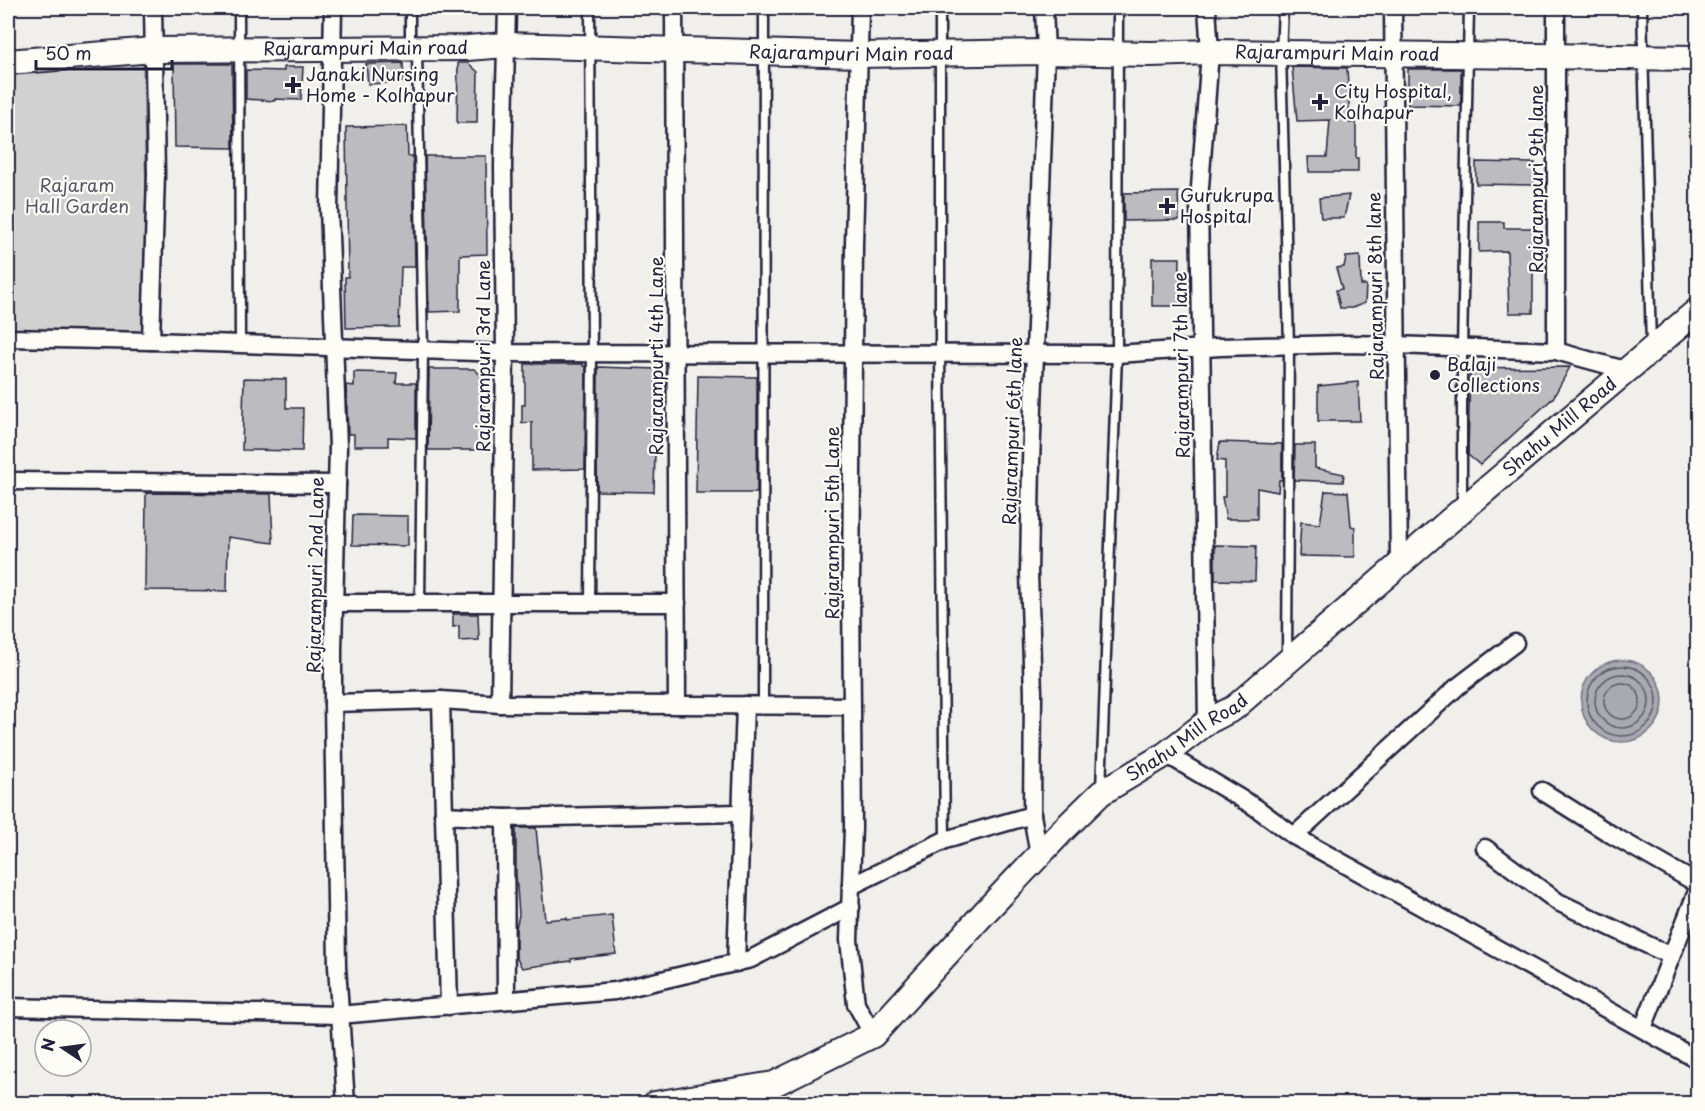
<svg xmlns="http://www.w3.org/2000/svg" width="1705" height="1111" font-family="'Playpen Sans',sans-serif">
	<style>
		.green { fill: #d2d1d1; stroke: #7a7a86; stroke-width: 1.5 }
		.water { fill: #a9a9b0; stroke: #737381; stroke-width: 1.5 }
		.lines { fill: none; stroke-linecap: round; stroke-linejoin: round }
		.shore { stroke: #58586a; stroke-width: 1.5 }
		.building { fill: #bcbcc0; stroke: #22223b; stroke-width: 1.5 }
		.lane-casing { stroke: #22223b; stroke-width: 13 }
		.street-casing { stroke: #22223b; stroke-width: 21 }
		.secondary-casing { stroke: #22223b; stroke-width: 28 }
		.lane { stroke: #fdfcf7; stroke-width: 8 }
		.street { stroke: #fdfcf7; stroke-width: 16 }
		.secondary { stroke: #fdfcf7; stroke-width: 24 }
		.poi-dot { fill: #22223b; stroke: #fdfcf7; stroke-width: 2 }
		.labels { text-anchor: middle; stroke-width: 4.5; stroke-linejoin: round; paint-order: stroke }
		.street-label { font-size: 18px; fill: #22223b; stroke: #fdfcf7 }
		.poi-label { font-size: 18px; fill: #22223b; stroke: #fdfcf7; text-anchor: start }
		.park-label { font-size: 18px; fill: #575768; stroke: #fdfcf7 }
	</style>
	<rect width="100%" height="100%" fill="#f0efec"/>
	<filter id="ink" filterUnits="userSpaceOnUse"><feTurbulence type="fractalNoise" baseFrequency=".0167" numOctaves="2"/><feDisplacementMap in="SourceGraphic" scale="12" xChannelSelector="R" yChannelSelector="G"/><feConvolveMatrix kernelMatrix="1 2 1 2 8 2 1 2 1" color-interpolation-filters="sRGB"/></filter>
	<g filter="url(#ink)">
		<polygon class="green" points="143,61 146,190 142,332 8,329 8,85 12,67"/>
		<circle class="water" cx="1622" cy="701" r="41"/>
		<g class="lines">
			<g class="shore">
				<circle cx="1622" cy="701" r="35"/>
				<circle cx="1622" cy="701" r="27"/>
				<circle cx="1622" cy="701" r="18"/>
			</g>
		</g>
		<g class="building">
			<polygon points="403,63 404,82 368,84 366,64"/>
			<polygon points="458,63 468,63 478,72 477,123 457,123"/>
			<polygon points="174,64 232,64 233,148 175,147"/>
			<polygon points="284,67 303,67 301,100 275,99 275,101 246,99 246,70 284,71"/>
			<polygon points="1292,67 1347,68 1350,123 1356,122 1356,158 1358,158 1358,172 1309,172 1308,157 1327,157 1330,120 1297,121"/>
			<polygon points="1408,69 1461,69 1461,106 1408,105"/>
			<polygon points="407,126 408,156 413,156 415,267 401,267 399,327 346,328 345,277 348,277 346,127"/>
			<polygon points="425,156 486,156 487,254 460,255 460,311 429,312"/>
			<polygon points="1476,162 1535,163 1535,185 1476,184"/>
			<polygon points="1178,192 1179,220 1124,221 1124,193"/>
			<polygon points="1349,195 1344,218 1321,218 1319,198"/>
			<polygon points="1479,222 1504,222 1504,228 1535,228 1535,254 1533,254 1533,313 1509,313 1507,251 1479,252"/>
			<polygon points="1360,256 1361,285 1366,285 1365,303 1352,308 1340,308 1336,290 1342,289 1336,268 1344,267 1346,257"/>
			<polygon points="1152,258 1180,258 1179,306 1152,306"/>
			<polygon points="525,364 583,364 583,366 586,366 585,469 532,470 532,422 522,423 522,405 525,405"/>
			<polygon points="598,367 657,369 654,492 597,491"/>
			<polygon points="1570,367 1553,398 1480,465 1468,455 1470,368"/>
			<polygon points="429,369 474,369 485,379 485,450 428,450"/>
			<polygon points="354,372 397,373 396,383 416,383 416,438 388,437 388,446 354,446 354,434 348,434 346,385 354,386"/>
			<polygon points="698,376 757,377 757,493 696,493"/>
			<polygon points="244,378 286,379 286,408 303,408 302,451 242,450"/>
			<polygon points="1358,382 1360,421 1318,421 1318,386"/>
			<polygon points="1220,442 1282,444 1282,480 1279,480 1278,492 1257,488 1257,519 1226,519 1222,497 1225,497 1225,461 1217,460"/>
			<polygon points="1295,445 1315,445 1315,468 1344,474 1343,482 1294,480"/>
			<polygon points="1325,491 1348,492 1351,526 1355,527 1355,557 1299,556 1301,522 1320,524"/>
			<polygon points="146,493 271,494 273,543 228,537 227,591 145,590"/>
			<polygon points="353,515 408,516 408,546 352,545"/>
			<polygon points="1215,545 1256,546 1255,581 1215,580"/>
			<polygon points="453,614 478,614 479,640 459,641 459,626 453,627"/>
			<polygon points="516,828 536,828 545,920 567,918 567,920 612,915 616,954 571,959 571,961 522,968 516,957 516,928 519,915 516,874"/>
		</g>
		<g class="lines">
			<g class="lane-casing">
				<g id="lane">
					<polyline points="239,8 240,344"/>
					<polyline points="940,8 940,353 945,840"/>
					<polyline points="1283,8 1281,54 1289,346 1287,655"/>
					<polyline points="1642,8 1651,346"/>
					<polyline points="410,47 410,8"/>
					<polyline points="417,51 423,350 420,602"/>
					<polyline points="1462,505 1462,349 1469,8"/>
					<polyline points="590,603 592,353 590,8"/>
					<polyline points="763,705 764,8"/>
					<polyline points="1101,790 1117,354 1118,8"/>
				</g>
			</g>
			<g class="street-casing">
				<g id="street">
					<polyline points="333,8 329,208 338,447 333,650 333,703 337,966 346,1104"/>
					<polyline points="674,8 677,705"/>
					<polyline points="860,8 854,244 851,588 853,828 849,940 856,1004 873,1035"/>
					<polyline points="1207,8 1210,52 1199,201 1207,722"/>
					<polyline points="1393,8 1399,564"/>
					<polyline points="8,338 151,341 505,353 1117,354 1220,347 1345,344 1396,345 1556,351 1625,370"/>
					<polyline points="151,341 156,174 153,8"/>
					<polyline points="1556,351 1556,8"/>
					<polyline points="8,481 337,484"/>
					<polyline points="334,603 677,603"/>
					<polyline points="441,700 449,1006"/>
					<polyline points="333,703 441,700 500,704 852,706"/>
					<polyline points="500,704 505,353 503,166 507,8"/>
					<polyline points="1166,754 1255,807 1294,836 1698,1060"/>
					<polyline points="1542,791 1612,835 1698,884"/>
					<polyline points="443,815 505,818 741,813"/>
					<polyline points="505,818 506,1000"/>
					<polyline points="1294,836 1457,687 1515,643"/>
					<polyline points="1485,848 1558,902 1671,956"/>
					<polyline points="1039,855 1032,815 1033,693 1029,573 1031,462 1046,52 1044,8"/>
					<polyline points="851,886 945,840 1032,815"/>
					<polyline points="736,963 745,705"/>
					<polyline points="8,1007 339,1015 615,991 751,959 851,907"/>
					<polyline points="1643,1028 1698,889"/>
				</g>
			</g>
			<g class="secondary-casing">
				<g id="secondary">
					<path id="s1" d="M8,62L153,50L467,48L506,45L859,55L1046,52L1151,54L1210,52L1698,58"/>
					<path id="s2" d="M655,1104L774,1084L873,1035L985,912L1061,832L1101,793L1166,754L1207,722L1234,708L1462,510L1698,310"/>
				</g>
			</g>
			<use href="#lane" class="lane"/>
			<use href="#street" class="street"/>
			<use href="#secondary" class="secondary"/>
		</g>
	</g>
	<g class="poi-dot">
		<path d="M290 76h6v6h6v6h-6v6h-6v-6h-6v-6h6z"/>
		<path d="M1317 93h6v6h6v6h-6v6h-6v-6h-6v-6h6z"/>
		<path d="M1164 197h6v6h6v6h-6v6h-6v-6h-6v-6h6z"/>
		<circle cx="1435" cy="375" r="6"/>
	</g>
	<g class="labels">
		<g class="street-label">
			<text dy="6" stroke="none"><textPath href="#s1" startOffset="358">Rajarampuri Main road</textPath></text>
			<text dy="6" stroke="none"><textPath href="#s1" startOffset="844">Rajarampuri Main road</textPath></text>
			<text dy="6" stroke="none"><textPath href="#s1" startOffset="1330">Rajarampuri Main road</textPath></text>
			<text transform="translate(1537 179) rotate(-90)" y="6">Rajarampuri 9th lane</text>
			<text transform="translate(1376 286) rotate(-91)" y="6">Rajarampuri 8th lane</text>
			<text transform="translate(484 356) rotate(-90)" y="6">Rajarampuri 3rd Lane</text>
			<text transform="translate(657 356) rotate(-90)" y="6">Rajarampurti 4th Lane</text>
			<text transform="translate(1182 365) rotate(-91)" y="6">Rajarampuri 7th lane</text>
			<text dy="6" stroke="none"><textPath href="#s2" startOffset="1152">Shahu Mill Road</textPath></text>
			<text transform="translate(1013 431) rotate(-88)" y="6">Rajarampuri 6th lane</text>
			<text transform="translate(833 523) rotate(-90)" y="6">Rajarampuri 5th Lane</text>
			<text transform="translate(316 575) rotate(-89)" y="6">Rajarampuri 2nd Lane</text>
			<text dy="6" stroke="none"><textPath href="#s2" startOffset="666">Shahu Mill Road</textPath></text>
		</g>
		<g class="poi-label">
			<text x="306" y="81">Janaki Nursing<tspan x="306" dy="21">Home - Kolhapur</tspan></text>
			<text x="1334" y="98">City Hospital,<tspan x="1334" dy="21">Kolhapur</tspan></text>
			<text x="1180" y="202">Gurukrupa<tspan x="1180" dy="21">Hospital</tspan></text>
			<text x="1447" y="371">Balaji<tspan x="1447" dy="21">Collections</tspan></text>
		</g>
		<g class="park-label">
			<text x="77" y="192">Rajaram<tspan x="77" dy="21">Hall Garden</tspan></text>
		</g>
	</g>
	<rect width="1705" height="1111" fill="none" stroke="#fdfcf7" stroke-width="30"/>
	<rect x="15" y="15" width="1675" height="1081" fill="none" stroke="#22223b" stroke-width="2" filter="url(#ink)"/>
	<g transform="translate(63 1048) rotate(283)"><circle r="28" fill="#fdfcf7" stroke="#a5a5ac" stroke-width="1.5"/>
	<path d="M0-4.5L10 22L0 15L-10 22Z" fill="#22223b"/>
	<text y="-9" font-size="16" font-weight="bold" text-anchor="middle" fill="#22223b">N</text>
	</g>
	<path d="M36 60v9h136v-9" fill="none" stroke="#22223b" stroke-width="3"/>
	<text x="45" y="60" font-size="18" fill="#22223b" stroke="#fdfcf7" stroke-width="4.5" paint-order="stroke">50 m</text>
</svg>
